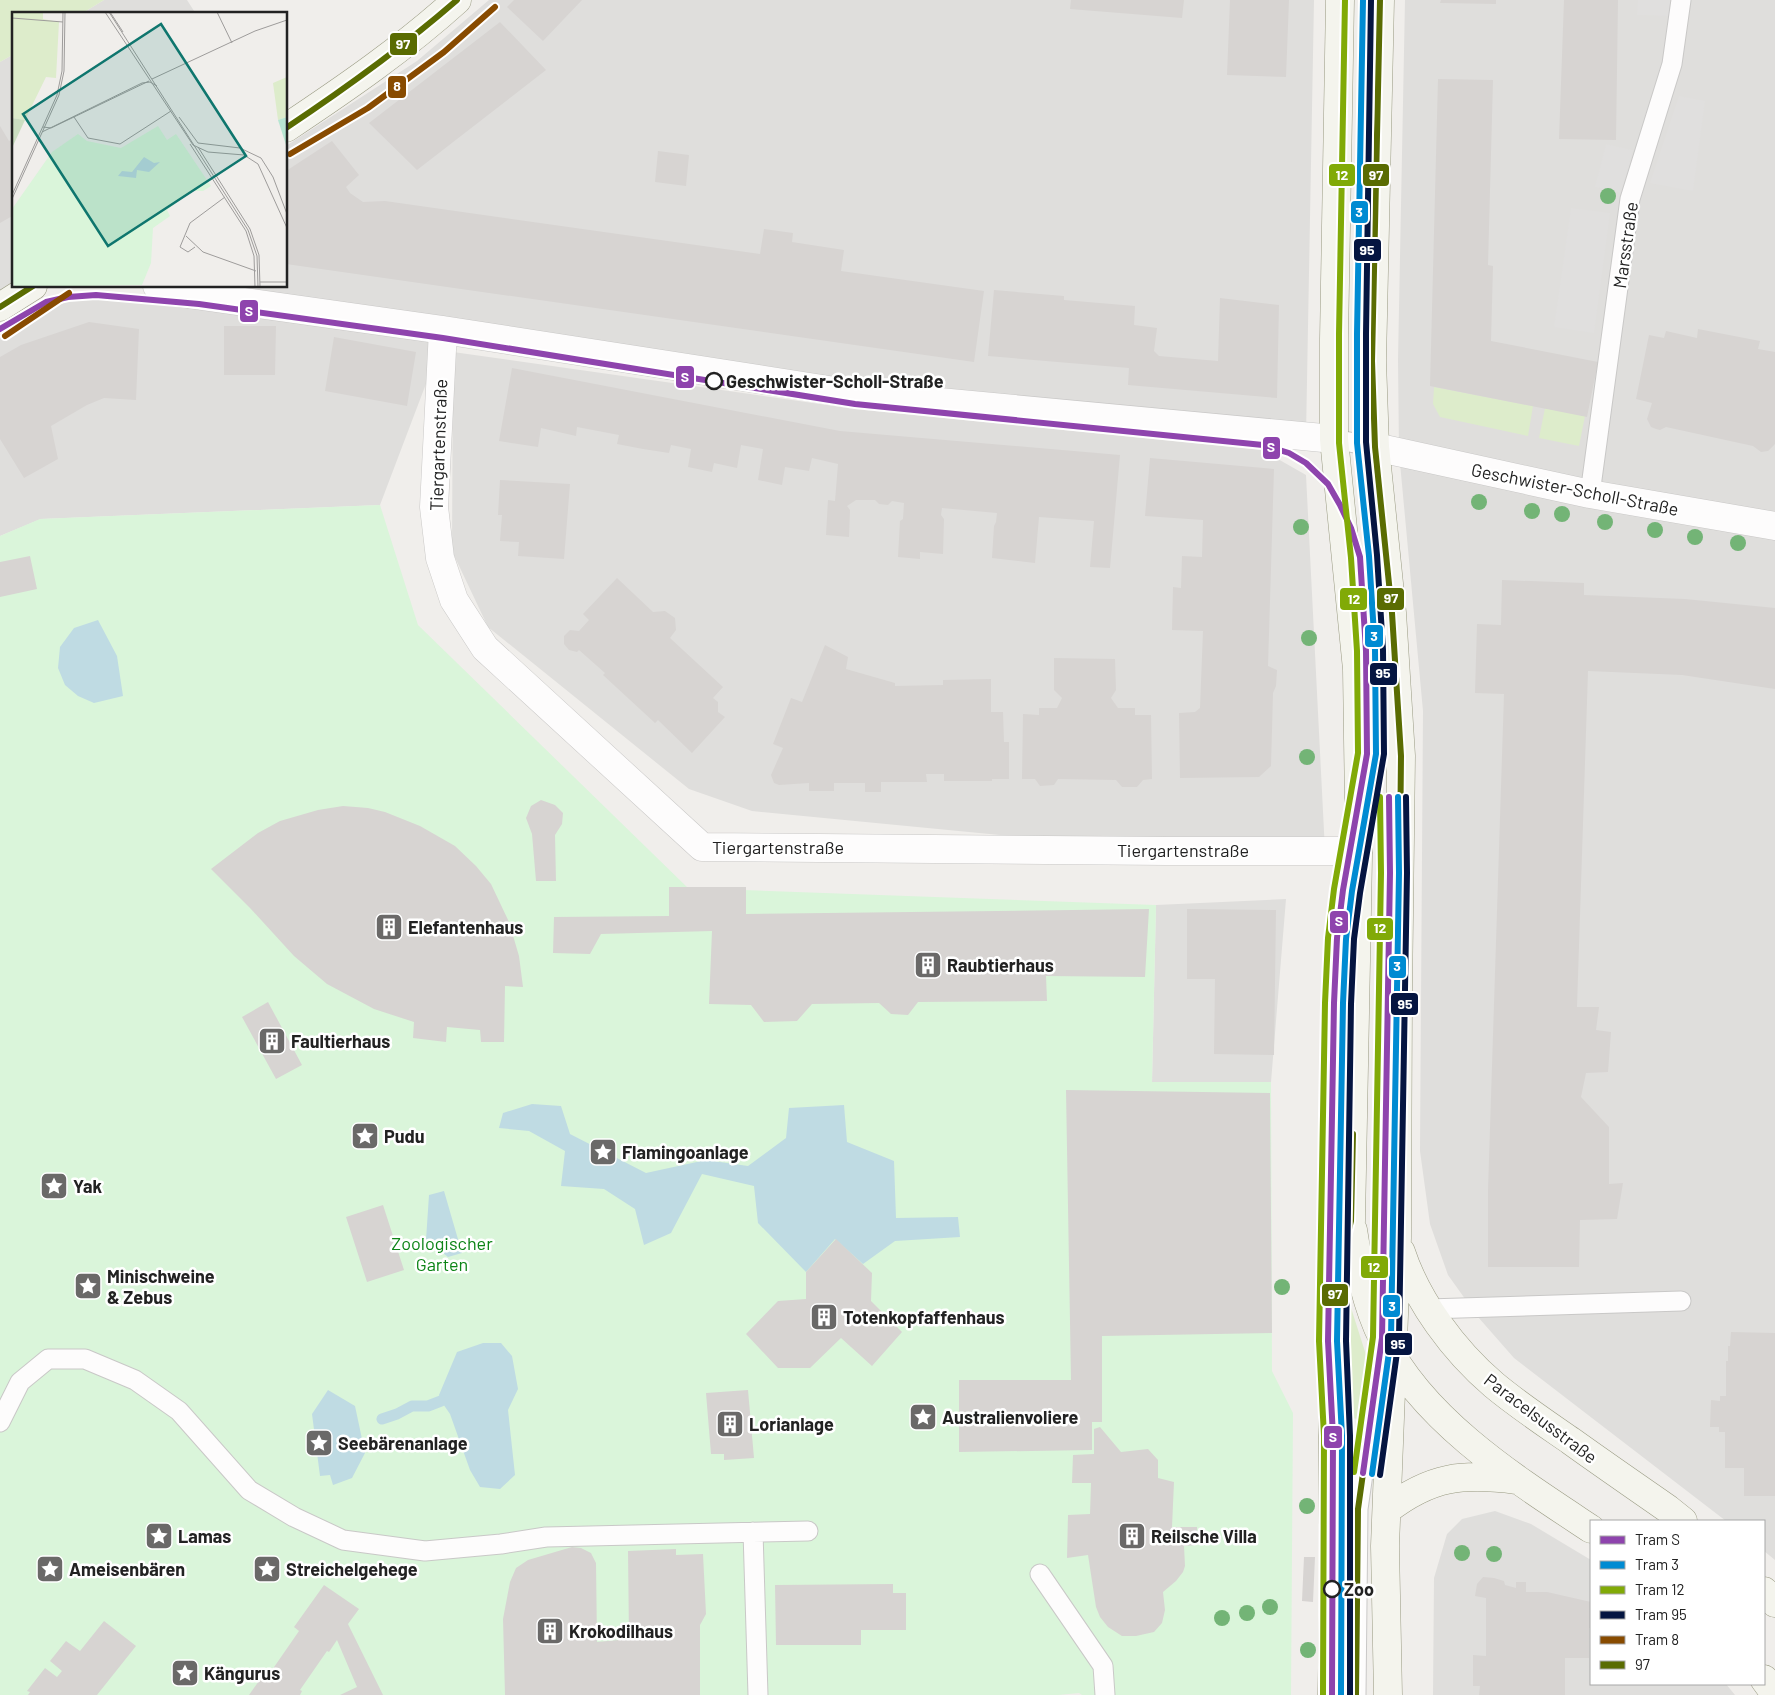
<svg xmlns="http://www.w3.org/2000/svg" width="1775" height="1695" font-family="Barlow,sans-serif">
<style>
.residential{fill:#dfdedc}
.grass{fill:#ddeccb}
.park{fill:#daf5da}
.parking{fill:#e0dfde}
.water{fill:#bfdbe3}
.lines{fill:none;stroke-linecap:round;stroke-linejoin:round}
.stream{stroke:#bfdbe3;stroke-width:11}
.building{fill:#d7d4d2}
.lane-casing{stroke:#c9c8c7;stroke-width:21}
.street-casing{stroke:#c9c8c7;stroke-width:29}
.secondary-casing{stroke:#999a82;stroke-width:29}
.lane{stroke:#fdfcfc;stroke-width:19}
.street{stroke:#fdfcfc;stroke-width:28}
.secondary{stroke:#f4f4ed;stroke-width:28}
.bus-1-casing{stroke:#fff;stroke-width:10}
.bus-1{stroke:#5a6c02;stroke-width:6}
.tram-1-casing{stroke:#fff;stroke-width:10}
.tram-2-casing{stroke:#fff;stroke-width:10}
.tram-3-casing{stroke:#fff;stroke-width:10}
.tram-4-casing{stroke:#fff;stroke-width:10}
.tram-5-casing{stroke:#fff;stroke-width:10}
.tram-1{stroke:#8e44ad;stroke-width:6}
.tram-2{stroke:#008bd2;stroke-width:6}
.tram-3{stroke:#81aa07;stroke-width:6}
.tram-4{stroke:#051541;stroke-width:6}
.tram-5{stroke:#884b00;stroke-width:6}
.tree{fill:#73b476}
.stop-dot{fill:#fff;stroke:#222;stroke-width:2.5}
.labels{text-anchor:middle;dominant-baseline:central;stroke-width:5;stroke-linejoin:round;paint-order:stroke}
.street-label{font-size:18px;fill:#222;stroke:#fff}
.stop-label{font-size:18px;font-weight:bold;fill:#222;stroke:#fff;text-anchor:start}
.poi-label{font-size:18px;font-weight:bold;fill:#222;stroke:#fff;text-anchor:start}
.park-label{font-size:18px;fill:#0c8416;stroke:#fff}
.inset-road{fill:none;stroke:#9e9c9b;stroke-width:1}
.view{fill:#0f766e;fill-opacity:0.15;stroke:#0f766e;stroke-width:2.5}
.inset-edge{fill:none;stroke:#222;stroke-width:2.5}
.line-badge{stroke:#fff;stroke-width:2}
.badge-label{font-size:14px;text-anchor:middle;font-weight:bold;fill:#fff}
</style>
<rect width="100%" height="100%" fill="#f0eeeb"/>
<path class="residential" d="M104 0H187L196 14H81Z
M489 0H1314L1306 436 844 381 190 286H286V146L417 61Z
M1405 0H1775V1560L1764 1551V1521H1726L1514 1358 1478 1317 1448 1275 1430 1224 1420 1151 1423 711 1399 452 1398 360Z
M14 54V284L0 292V62Z
M72 297 111 298 187 305 443 339 380 505 41 519 0 536V334L46 304Z
M453 352 855 409 1262 450 1306 475 1325 851H1166L752 811 689 789 488 627 452 551Z
M1286 899 1271 1082 1152 1083 1156 905Z
M1495 1511 1531 1524 1591 1560V1684H1726L1735 1695H1433L1434 1578 1447 1534 1462 1519Z"/>
<path class="grass" d="M0 0H104L81 14H14V54L0 62Z
M1434 387 1533 406 1528 436 1440 417 1433 404Z
M1545 408 1585 416 1579 446 1539 438Z
M1346 1292 1367 1358 1358 1419 1345 1417Z"/>
<path class="park" d="M380 505 418 625 688 888 1156 905 1152 1082H1271L1272 1371 1293 1413 1291 1695H1082L1079 1693 1058 1695H0V536L40 519Z"/>
<path class="parking" d="M1638 0H1672V16L1637 15Z
M1679 96 1705 101 1693 191 1650 183Z
M1606 144 1633 150 1622 193 1595 187Z
M1571 208 1610 213 1594 333 1554 327Z"/>
<path class="water" d="M98 620 117 656 123 696 94 703 78 696 65 685 58 668 60 647 74 628Z
M532 1104 561 1106 570 1134 646 1173 706 1160 748 1166 786 1138 789 1108 844 1105 847 1142 894 1161 896 1218 958 1217 960 1237 895 1241 863 1264 835 1239 806 1272 758 1223 754 1186 702 1174 671 1233 644 1245 635 1209 604 1189 561 1186 565 1151 529 1131 499 1128 503 1113Z
M444 1191 462 1253 448 1257 426 1240 429 1195Z
M483 1343H501L512 1356 518 1389 508 1410 515 1475 500 1489 480 1487 470 1470 450 1414 441 1401 439 1395 457 1352Z
M328 1390 355 1406 365 1453 352 1478 333 1485 330 1475 320 1476 312 1414Z"/>
<g class="lines">
<path class="stream" d="M382 1419 397 1414 412 1406H428L441 1401"/>
</g>
<path class="building" d="M514 0H582L543 41 507 7Z
M1071 0H1184L1182 18 1070 9Z
M1230 0H1289L1286 77 1227 75Z
M1441 0H1496V4L1442 3H1440Z
M1564 0H1618L1616 140 1559 139Z
M500 22 546 70 417 170 369 123Z
M1438 79 1493 80 1488 265 1493 266 1491 341 1598 362 1587 417 1430 386Z
M0 126 9 141 14 138V215L0 223Z
M332 141 359 175 346 187 350 193 363 202 385 201 760 254 764 229 793 233 792 242 844 250 841 271 984 291 974 362 286 264V171Z
M658 151 689 155 686 186 655 182Z
M994 290 1064 296V300L1135 306 1134 325 1157 328 1154 351 1159 356 1218 361 1220 298 1279 305 1277 398 1128 385 1129 368 988 356Z
M89 322 139 329 136 400 104 398 87 405 51 426 58 459 24 478 0 439V357L21 345Z
M224 326H276L275 375H224Z
M1698 329 1760 341 1758 349 1775 352V444L1768 451 1761 452 1753 446 1666 427 1660 430 1656 429 1651 427 1647 419 1652 403 1636 399 1649 335 1664 338 1666 331 1697 338Z
M334 337 416 352 407 406 325 391Z
M512 368 840 431 1120 455 1110 568 1090 567 1094 521 1039 517 1035 563 992 558 994 526 996 522 997 513 942 508 941 515 944 519 943 554 920 552V559L898 557 900 521 903 519 904 503 892 501 888 505 879 504 875 500H856L847 506 850 510 849 537 826 535 828 500 835 501 838 464 812 458 809 471 785 467 782 485 758 480 763 449 741 445 737 468 714 463 712 472 688 467 691 449 671 445 669 453 643 449 617 444 619 435 577 427 576 436 541 428 538 447 499 441Z
M1150 458 1274 469 1268 666 1277 670 1276 686 1273 693 1271 766 1259 777 1180 778 1179 713 1195 712 1200 708 1203 631 1172 630 1173 587 1181 588 1182 556 1202 557 1203 520 1145 516Z
M500 480 570 484 564 559 518 556 519 542 500 541 502 515H498Z
M30 556 37 589 0 597V562Z
M617 578 653 612 665 611 675 618 676 630 670 638 723 687 713 698 718 702V712L725 717 692 753 658 720 655 723 603 675 605 673 579 650 577 652 569 650 564 644V636L570 630 579 631 589 620 583 614Z
M1502 580 1584 583V595L1685 599 1775 608V689L1682 675 1588 671 1577 1007H1599L1596 1030 1611 1032 1608 1072 1586 1073 1581 1097 1609 1127V1184L1623 1183 1617 1219 1580 1220 1579 1267H1488V1190L1504 694 1475 693 1477 624 1501 625Z
M825 645 848 657 846 669 895 683V686L943 685V680L991 679V712H1003L1004 742H1009V779H992V781H944V774H926L927 782H881V792H865V783H834V791H809V783L779 785 774 783 771 775 783 748 773 744 791 698 802 702Z
M1054 658 1115 659 1116 690 1111 698 1118 708H1135V715H1151L1152 779 1143 780 1137 787H1122L1116 780 1058 779 1054 785 1040 786 1035 779H1022L1023 714 1039 715V708H1057L1062 698 1054 690Z
M541 800 555 805 563 813 562 824 555 835 556 881H536L532 834 526 818 531 806Z
M343 806 368 808 385 812 420 826 455 846 476 866 491 884 509 922 519 956 523 987 505 986 504 1042H481L480 1030 447 1027 446 1042 413 1038 414 1022 374 1009 327 984 294 956 250 908 211 869 258 833 280 821 318 810Z
M669 887H746V914L1149 909 1145 977 1046 976 1047 1001 918 1002 908 1015 891 1014 879 1003 812 1004 797 1021 764 1022 751 1005 709 1004 712 931 601 934 590 954 553 953 554 917 669 916Z
M1187 909 1276 910 1274 1055 1214 1054 1215 979H1187Z
M268 1002 302 1065 276 1079 242 1017Z
M1066 1090 1270 1093 1272 1333 1102 1336V1422H1092V1450L959 1452V1380H1071Z
M383 1205 404 1270 367 1282 346 1217Z
M836 1239 872 1273 871 1301 902 1332 872 1366 841 1338 810 1368H778L746 1334 778 1301 806 1299V1272Z
M1731 1332 1775 1333V1496H1744V1468H1725V1432H1719V1427H1710L1711 1400 1720 1401V1396H1726V1361H1728V1346H1730Z
M748 1390 754 1458 724 1460V1454H711L706 1393Z
M1100 1427 1121 1452 1148 1449 1158 1460V1478L1174 1482 1172 1527H1197V1545L1184 1546 1185 1566 1183 1572 1176 1581 1163 1592 1165 1610 1162 1623 1154 1632 1136 1636H1122L1108 1627 1100 1617 1096 1607 1088 1555 1067 1558 1068 1515 1090 1514 1091 1483H1072L1073 1455 1094 1454V1429Z
M572 1547 581 1548 591 1553 596 1563 597 1642 629 1639 628 1551 676 1549V1555L703 1554 706 1614 700 1625V1695H505L503 1619 510 1582 516 1568 528 1560Z
M1304 1557H1315L1313 1602 1302 1601Z
M1483 1577 1494 1578 1504 1581 1505 1585 1516 1588V1582H1526V1592H1547L1591 1602V1628H1589V1658H1565V1695H1479L1480 1686H1473V1655L1486 1656V1598L1475 1596 1477 1584Z
M893 1584V1593H906V1630H861V1645H776L775 1585Z
M324 1585 359 1609 348 1624 383 1695H340L357 1687 337 1640 329 1652 327 1651 300 1690 302 1691 300 1695H249L268 1668 272 1670 299 1631 294 1627Z
M104 1621 136 1646 97 1695H28L30 1692 27 1691 45 1668 57 1677 62 1671 50 1661 66 1641 80 1651Z"/>
<g class="lines">
<g class="lane-casing">
<path id="lane" d="M1334 439 1375 447
M1590 494 1630 199 1672 64 1681 0
M1428 1309 1681 1301
M0 1422 20 1382 48 1359H85L135 1380 179 1411 249 1490 294 1517 343 1540 425 1551 501 1544 546 1537 808 1531
M753 1532 758 1695
M1040 1574 1103 1666 1105 1695
M1356 1695 1358 1509 1382 1341"/>
</g>
<g class="street-casing">
<path id="street" d="M157 286 174 292 443 330 854 394 1334 439
M443 330 434 507 440 558 454 600 485 648 702 847 1166 851H1358
M1375 447 1590 494 1775 526"/>
</g>
<g class="secondary-casing">
<path id="secondary" d="M1380 0 1372 361 1375 447 1392 613 1401 756 1398 995 1397 1238 1385 1546 1388 1695
M286 128C346 88 404 48 457 0
M0 307 33 286
M1353 1230C1359 1268 1366 1305 1383 1339 1423 1421 1517 1480 1591 1529
M1401 1252C1417 1301 1454 1351 1494 1385 1518 1405 1545 1423 1571 1441 1603 1464 1635 1486 1668 1509L1683 1521
M1387 1510C1431 1476 1463 1473 1517 1480
M1764 1591 1775 1603
M1764 1679 1775 1694
M1332 1695 1334 1589 1332 1337 1336 1282 1351 1221 1359 806 1357 669 1334 439V339L1340 0"/>
</g>
<use href="#lane" class="lane"/>
<use href="#street" class="street"/>
<use href="#secondary" class="secondary"/>
<g class="bus-1-casing">
<path id="bus-1" d="M286 128C346 88 403 47 457 0
M0 307 33 286
M1333 1457 1332 1337 1336 1282 1351 1221 1353 1134
M1356 1695 1358 1509 1382 1338 1396 1223 1401 756 1392 613 1375 447 1372 361 1380 0"/>
</g>
<use href="#bus-1" class="bus-1"/>
<g class="tram-1-casing">
<path id="tram-1" d="M0 329 46 302 68 297 96 295 199 304 443 338 855 404 1263 445 1289 453 1306 463 1328 484 1340 505 1351 528 1360 557 1366 651 1367 754 1343 890 1337 938 1334 1003 1328 1341 1333 1436 1332 1695
M1363 1473 1382 1338 1390 873 1389 797"/>
</g>
<g class="tram-2-casing">
<path id="tram-2" d="M1372 1474 1391 1338 1399 873 1398 797
M1341 1695 1342 1436 1337 1341 1343 1003 1346 939 1352 891 1376 754 1375 650 1369 556 1357 443V334L1363 0"/>
</g>
<g class="tram-3-casing">
<path id="tram-3" d="M1354 1472 1373 1337 1381 873 1380 797
M1323 1695 1324 1436 1319 1341 1325 1003 1328 938 1334 889 1358 753 1357 651 1351 558 1339 443V334L1345 0"/>
</g>
<g class="tram-4-casing">
<path id="tram-4" d="M1380 1475 1399 1338 1407 873 1406 797
M1350 1695V1436L1346 1341 1351 1004 1354 939 1360 893 1384 754 1383 650 1377 555 1366 442V334L1371 0"/>
</g>
<g class="tram-5-casing">
<path id="tram-5" d="M290 154 368 108 444 52 495 7
M5 336 69 293"/>
</g>
<use href="#tram-1" class="tram-1"/>
<use href="#tram-2" class="tram-2"/>
<use href="#tram-3" class="tram-3"/>
<use href="#tram-4" class="tram-4"/>
<use href="#tram-5" class="tram-5"/>
</g>
<g class="tree">
<circle cx="1608" cy="196" r="8"/>
<circle cx="1479" cy="502" r="8"/>
<circle cx="1532" cy="511" r="8"/>
<circle cx="1562" cy="514" r="8"/>
<circle cx="1605" cy="522" r="8"/>
<circle cx="1301" cy="527" r="8"/>
<circle cx="1655" cy="530" r="8"/>
<circle cx="1695" cy="537" r="8"/>
<circle cx="1738" cy="543" r="8"/>
<circle cx="1309" cy="638" r="8"/>
<circle cx="1307" cy="757" r="8"/>
<circle cx="1282" cy="1287" r="8"/>
<circle cx="1307" cy="1506" r="8"/>
<circle cx="1462" cy="1553" r="8"/>
<circle cx="1494" cy="1554" r="8"/>
<circle cx="1270" cy="1607" r="8"/>
<circle cx="1247" cy="1613" r="8"/>
<circle cx="1222" cy="1618" r="8"/>
<circle cx="1308" cy="1650" r="8"/>
</g>
<defs>
<g id="building-square" transform="scale(1.4375)"><rect x="-9" y="-9" width="18" height="18" rx="4" fill="#6a6968" stroke="#fff"/><path d="M-4-6H4V6H1V3H-1V6H-4ZM-2.5-4.3h1.7v1.8h-1.7ZM.8-4.3h1.7v1.8H.8ZM-2.5-1h1.7V.8h-1.7ZM.8-1h1.7V.8H.8Z" fill="#fff"/></g>
<g id="sight-square" transform="scale(1.4375)"><rect x="-9" y="-9" width="18" height="18" rx="4" fill="#6a6968" stroke="#fff"/><path d="M0-6L1.8-2.2L6-1.7L2.9 1.2L3.7 5.4L0 3.3L-3.7 5.4L-2.9 1.2L-6-1.7L-1.8-2.2Z" fill="#fff"/></g>
</defs>
<g fill-rule="evenodd">
<use href="#building-square" x="389" y="927"/>
<use href="#building-square" x="928" y="965"/>
<use href="#building-square" x="272" y="1041"/>
<use href="#sight-square" x="365" y="1136"/>
<use href="#sight-square" x="603" y="1152"/>
<use href="#sight-square" x="54" y="1186"/>
<use href="#sight-square" x="88" y="1286"/>
<use href="#building-square" x="824" y="1317"/>
<use href="#sight-square" x="923" y="1417"/>
<use href="#building-square" x="730" y="1424"/>
<use href="#sight-square" x="319" y="1443"/>
<use href="#sight-square" x="159" y="1536"/>
<use href="#building-square" x="1132" y="1536"/>
<use href="#sight-square" x="50" y="1569"/>
<use href="#sight-square" x="267" y="1569"/>
<use href="#building-square" x="550" y="1631"/>
<use href="#sight-square" x="185" y="1673"/>
</g>
<g class="stop-dot">
<circle cx="714" cy="381" r="8"/>
<circle cx="1332" cy="1589" r="8"/>
</g>
<g class="labels">
<g class="street-label">
<text transform="translate(1625 245) rotate(-82)">Marsstraße</text>
<text transform="translate(438 445) rotate(-88)">Tiergartenstraße</text>
<text transform="translate(1575 489) rotate(11)">Geschwister-Scholl-Straße</text>
<text x="778" y="847">Tiergartenstraße</text>
<text x="1183" y="850">Tiergartenstraße</text>
<text transform="translate(1541 1418) rotate(37)">Paracelsusstraße</text>
</g>
<g class="stop-label">
<text x="726" y="381">Geschwister-Scholl-Straße</text>
<text x="1344" y="1589">Zoo</text>
</g>
<g class="poi-label">
<text x="408" y="927">Elefantenhaus</text>
<text x="947" y="965">Raubtierhaus</text>
<text x="291" y="1041">Faultierhaus</text>
<text x="384" y="1136">Pudu</text>
<text x="622" y="1152">Flamingoanlage</text>
<text x="73" y="1186">Yak</text>
<text x="107" y="1276">Minischweine<tspan x="107" dy="21">&amp; Zebus</tspan></text>
<text x="843" y="1317">Totenkopfaffenhaus</text>
<text x="942" y="1417">Australienvoliere</text>
<text x="749" y="1424">Lorianlage</text>
<text x="338" y="1443">Seebärenanlage</text>
<text x="178" y="1536">Lamas</text>
<text x="1151" y="1536">Reilsche Villa</text>
<text x="69" y="1569">Ameisenbären</text>
<text x="286" y="1569">Streichelgehege</text>
<text x="569" y="1631">Krokodilhaus</text>
<text x="204" y="1673">Kängurus</text>
</g>
<g class="park-label">
<text x="442" y="1243">Zoologischer<tspan x="442" dy="21">Garten</tspan></text>
</g>
</g>
<g transform="translate(12 12)">
<rect width="275" height="275" fill="#f0eeeb"/>
<path d="M0 0H31V7L47 10 44 66 34 65 13 108 0 106ZM275 65V105L266 108 261 71Z" fill="#ddeccb"/>
<path d="M0 106 13 108 0 136Z" fill="#cbdec1"/>
<path d="M146 114 155 128 164 122 199 174 191 179H180L155 198 158 204 141 216 139 251 130 273 3 275 0 270V197L40 140 66 122 75 129 109 136Z" fill="#daf5da"/>
<path d="M275 105V136L266 108Z" fill="#b7e6d2"/>
<path d="M132 145 142 151 148 150 137 160 125 158 124 166 106 164 110 159 120 160Z" fill="#bfdbe3"/>
<path class="inset-road" d="M93 0 181 133 196 140 232 143 246 152 275 216M97 0 236 218 245 244 246 275M98 0 111 20M205 0 220 31M0 6 51 10M140 67 243 19 275 8M62 105 76 126 108 132 159 99M167 105 186 131 228 136 249 146 261 165 275 202M31 115 39 116 137 69M30 120 130 71 138 70 145 74M178 132 234 219 242 244 243 275M186 135 238 217 247 243 248 275M0 183 45 83 50 59 51 0M0 187 47 83 52 59 53 0M174 224 191 240 244 259M183 235 176 240 168 235 178 211 213 185M248 270H275"/>
<path class="view" d="M149 12 234 144 96 234 11 102Z"/>
<rect width="275" height="275" class="inset-edge"/>
</g>
<g class="line-badge">
<rect x="389" y="32" width="29" height="24" rx="5" fill="#5a6c02"/>
<rect x="387" y="75" width="20" height="24" rx="5" fill="#884b00"/>
<rect x="1328" y="163" width="28" height="24" rx="5" fill="#81aa07"/>
<rect x="1362" y="163" width="28" height="24" rx="5" fill="#5a6c02"/>
<rect x="1350" y="200" width="19" height="24" rx="5" fill="#008bd2"/>
<rect x="1353" y="238" width="29" height="24" rx="5" fill="#051541"/>
<rect x="239" y="299" width="20" height="24" rx="5" fill="#8e44ad"/>
<rect x="675" y="365" width="20" height="24" rx="5" fill="#8e44ad"/>
<rect x="1262" y="436" width="19" height="24" rx="5" fill="#8e44ad"/>
<rect x="1376" y="587" width="29" height="24" rx="5" fill="#5a6c02"/>
<rect x="1339" y="587" width="29" height="24" rx="5" fill="#81aa07"/>
<rect x="1364" y="624" width="20" height="24" rx="5" fill="#008bd2"/>
<rect x="1369" y="662" width="29" height="24" rx="5" fill="#051541"/>
<rect x="1329" y="910" width="20" height="24" rx="5" fill="#8e44ad"/>
<rect x="1366" y="917" width="28" height="24" rx="5" fill="#81aa07"/>
<rect x="1388" y="955" width="19" height="24" rx="5" fill="#008bd2"/>
<rect x="1390" y="992" width="29" height="24" rx="5" fill="#051541"/>
<rect x="1360" y="1255" width="29" height="24" rx="5" fill="#81aa07"/>
<rect x="1321" y="1283" width="28" height="24" rx="5" fill="#5a6c02"/>
<rect x="1382" y="1294" width="19" height="24" rx="5" fill="#008bd2"/>
<rect x="1384" y="1332" width="29" height="24" rx="5" fill="#051541"/>
<rect x="1323" y="1425" width="20" height="24" rx="5" fill="#8e44ad"/>
</g>
<g class="badge-label">
<text x="403" y="49">97</text>
<text x="397" y="91">8</text>
<text x="1342" y="180">12</text>
<text x="1376" y="180">97</text>
<text x="1359" y="217">3</text>
<text x="1367" y="255">95</text>
<text x="249" y="316">S</text>
<text x="685" y="382">S</text>
<text x="1271" y="452">S</text>
<text x="1391" y="603">97</text>
<text x="1354" y="604">12</text>
<text x="1374" y="641">3</text>
<text x="1383" y="678">95</text>
<text x="1339" y="926">S</text>
<text x="1380" y="933">12</text>
<text x="1397" y="971">3</text>
<text x="1405" y="1009">95</text>
<text x="1374" y="1272">12</text>
<text x="1335" y="1299">97</text>
<text x="1392" y="1311">3</text>
<text x="1398" y="1349">95</text>
<text x="1333" y="1442">S</text>
</g>
<rect x="1590" y="1520" width="175" height="165" fill="#ffffff" stroke="#a7a7a7"/>
<rect x="1600" y="1536" width="25" height="8" fill="#8e44ad" stroke="#a7a7a7"/>
<text x="1635" y="1545" font-size="15" fill="#222222">Tram S</text>
<rect x="1600" y="1561" width="25" height="8" fill="#008bd2" stroke="#a7a7a7"/>
<text x="1635" y="1570" font-size="15" fill="#222222">Tram 3</text>
<rect x="1600" y="1586" width="25" height="8" fill="#81aa07" stroke="#a7a7a7"/>
<text x="1635" y="1595" font-size="15" fill="#222222">Tram 12</text>
<rect x="1600" y="1611" width="25" height="8" fill="#051541" stroke="#a7a7a7"/>
<text x="1635" y="1620" font-size="15" fill="#222222">Tram 95</text>
<rect x="1600" y="1636" width="25" height="8" fill="#884b00" stroke="#a7a7a7"/>
<text x="1635" y="1645" font-size="15" fill="#222222">Tram 8</text>
<rect x="1600" y="1661" width="25" height="8" fill="#5a6c02" stroke="#a7a7a7"/>
<text x="1635" y="1670" font-size="15" fill="#222222">97</text>
</svg>
